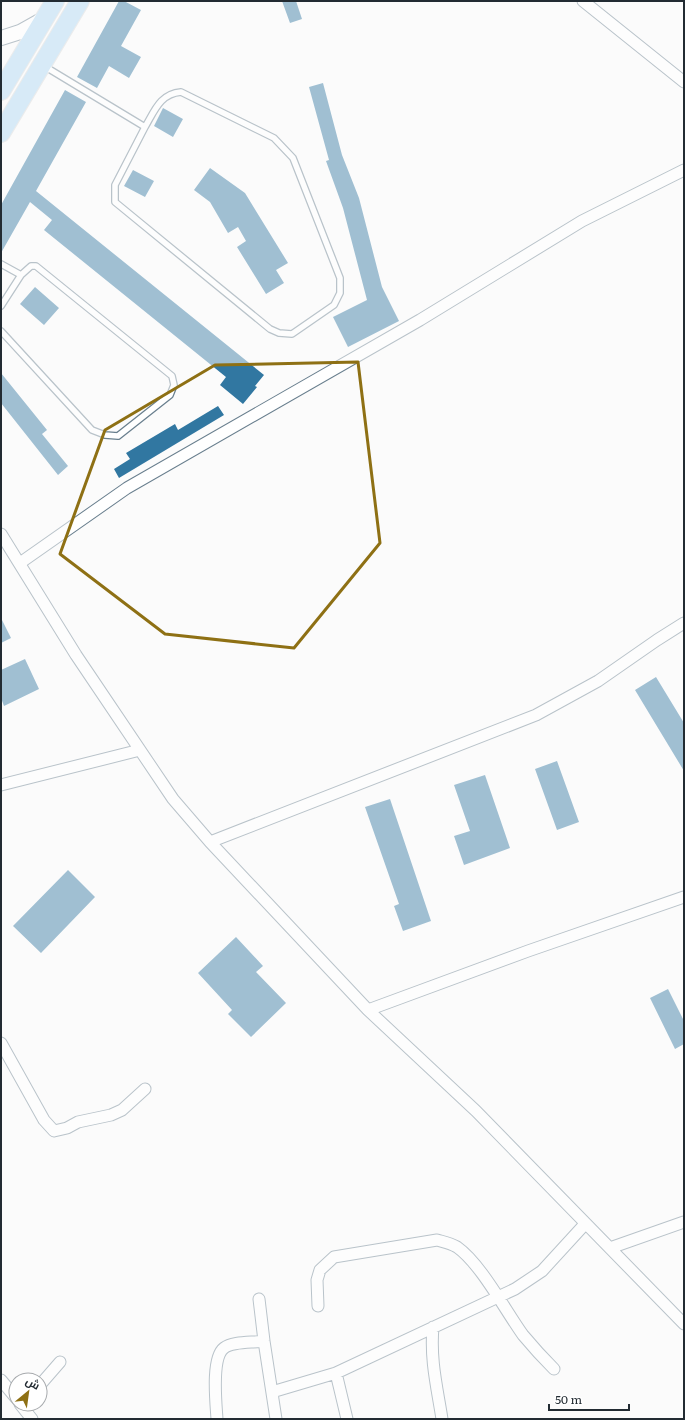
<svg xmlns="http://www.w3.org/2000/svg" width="685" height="1420" font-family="Literata,Cairo,serif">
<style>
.building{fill:#3177a1}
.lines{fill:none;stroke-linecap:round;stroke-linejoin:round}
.service-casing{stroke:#697f8e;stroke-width:8}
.minor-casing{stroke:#697f8e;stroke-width:13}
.tertiary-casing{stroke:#697f8e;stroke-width:16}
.primary-casing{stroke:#d7d9da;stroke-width:20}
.service{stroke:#fff;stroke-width:5.5}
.minor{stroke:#fff;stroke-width:11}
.tertiary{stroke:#fff;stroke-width:14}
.primary{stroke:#aad5f1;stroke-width:18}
.marked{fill:none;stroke:#8e7014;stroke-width:3;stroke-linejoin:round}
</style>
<rect width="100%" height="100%" fill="#fbfbfb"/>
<path class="building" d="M119 1H124L141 10 121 46 141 57 129 78 109 66 97 88 77 77Z
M282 1H296L302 19 290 23Z
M323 83 342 155 359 198 382 287 399 321 348 347 333 317 367 300 343 208 326 161 329 160 309 87Z
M65 90 86 102 36 191 264 375 255 386 257 387 243 404 220 385 226 377 44 230 52 220 30 202 1 253V205Z
M163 108 183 119 173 137 154 126Z
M210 168 245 193 288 263 276 270 284 283 266 294 237 247 246 241 238 227 228 233 210 202 194 190Z
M133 170 154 181 145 197 124 186Z
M35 287 59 308 44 325 20 304Z
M1 373 47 430 42 434 68 466 58 475 1 403Z
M218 406 224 415 119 478 114 469 130 459 126 453 175 424 178 430Z
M1 618 11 638 1 643Z
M25 659 39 689 4 706 1 698V670Z
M656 677 684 723V771L635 690Z
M557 761 579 822 557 830 535 769Z
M485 775 510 848 464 865 454 836 470 831 454 785Z
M390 799 431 921 403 931 394 906 399 904 365 807Z
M68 870 95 897 41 953 13 926Z
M236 937 263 966 256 972 286 1003 251 1037 228 1014 232 1010 198 973Z
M668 989 684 1021V1044L675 1049 650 998Z"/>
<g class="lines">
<g class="service-casing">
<path id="service" d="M44 66 145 127C155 110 160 94 181 92L274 138 293 158 340 278V293L334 305 292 334 279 333 270 329 115 202V185L145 127
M1 264 21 275
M1 306 21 275 31 266H36L172 376 174 385 170 395 118 436 105 435 92 430 1 331"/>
</g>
<g class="minor-casing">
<path id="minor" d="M583 1 684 82
M1 534 76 655 173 799 210 842 368 1010 476 1111 684 1324
M20 563 127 488 420 320 582 221 684 170
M1 785 140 750
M210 842 536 715 598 681 657 640 684 623
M368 1010 528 951 684 897
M1 1043 44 1120 54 1131 67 1128 78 1122 111 1115 122 1110 145 1089
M610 1248 684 1222
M259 1299 264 1341 276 1419
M318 1306 317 1280 320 1270 334 1257 437 1240C444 1242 450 1243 457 1247 481 1264 505 1310 523 1335 533 1347 543 1358 554 1369
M433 1327C430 1360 437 1387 442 1419
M336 1373 347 1419
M1 1380 16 1398
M40 1385 60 1362
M272 1392 336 1373 515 1289 542 1271 585 1224
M20 1404 32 1419
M217 1419C216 1403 211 1358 224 1348 233 1341 253 1343 264 1341"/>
</g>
<g class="tertiary-casing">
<path id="tertiary" d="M1 38 20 32 45 18"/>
</g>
<g class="primary-casing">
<path id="primary" d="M1 91 55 1
M1 133 80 1"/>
</g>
<use href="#service" class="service"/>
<use href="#minor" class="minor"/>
<use href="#tertiary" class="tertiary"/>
<use href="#primary" class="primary"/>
</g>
<path d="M0 0H685V1420H0ZM358 362 380 543 294 648 165 634 60 554 105 430 215 365Z" fill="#fbfbfb" fill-opacity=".55" fill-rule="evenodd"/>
<path class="marked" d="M358 362 380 543 294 648 165 634 60 554 105 430 215 365Z"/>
<rect width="685" height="1420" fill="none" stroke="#222b32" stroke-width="4"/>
<g transform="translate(28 1392) rotate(29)"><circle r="19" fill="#ffffff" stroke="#a7aaad"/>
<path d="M0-3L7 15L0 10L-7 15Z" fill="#8e7014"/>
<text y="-6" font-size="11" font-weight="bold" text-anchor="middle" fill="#222b32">ش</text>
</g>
<path d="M549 1404v6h80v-6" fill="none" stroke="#222b32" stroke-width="2"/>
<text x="555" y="1404" font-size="12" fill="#222b32" stroke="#ffffff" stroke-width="3" paint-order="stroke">50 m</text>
</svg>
